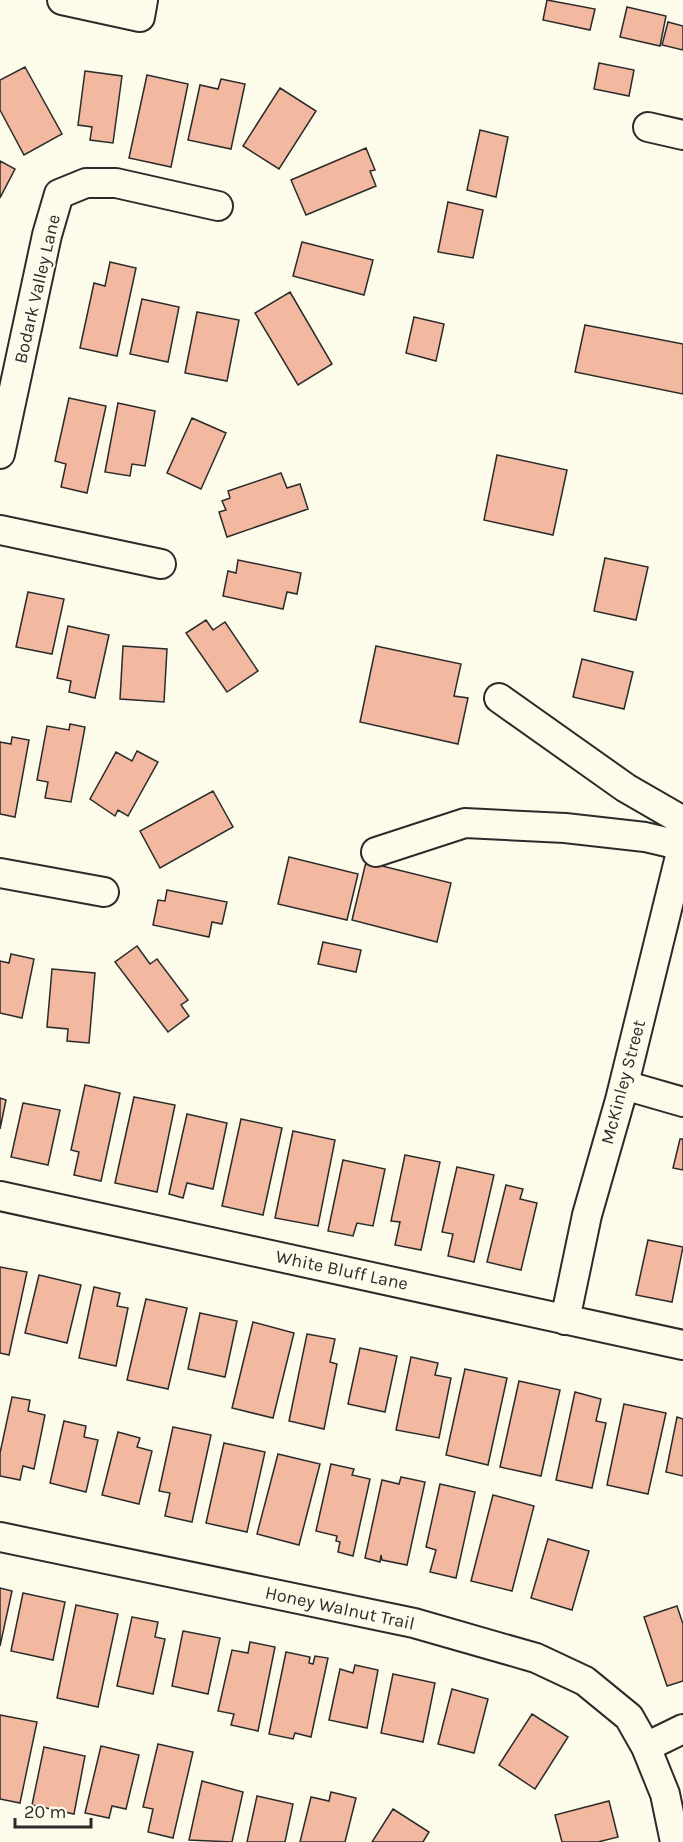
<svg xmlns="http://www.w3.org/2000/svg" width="683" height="1842" font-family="Karla,sans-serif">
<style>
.building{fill:#f2b8a0;stroke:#2b2b2b;stroke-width:1.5}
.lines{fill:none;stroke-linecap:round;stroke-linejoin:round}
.minor-casing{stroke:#2b2b2b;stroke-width:32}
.minor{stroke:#fdfbea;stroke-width:28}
.labels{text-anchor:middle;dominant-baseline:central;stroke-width:4.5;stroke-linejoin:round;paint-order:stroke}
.street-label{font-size:18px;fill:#2b2b2b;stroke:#fdfbea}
</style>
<rect width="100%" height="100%" fill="#fdfbea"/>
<path class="building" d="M547 0 595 9 590 30 543 20Z
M627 7 666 16 660 46 620 37Z
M668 22 683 26V50L662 45Z
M599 63 634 70 629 96 594 89Z
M25 67 62 134 24 155 0 110V80Z
M85 71 122 76 113 143 90 140 92 127 78 125Z
M147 75 188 84 171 167 129 158Z
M221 79 245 84 231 149 188 140 200 85 218 89Z
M280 88 316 111 279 169 243 146Z
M480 130 508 137 496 197 467 190Z
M366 148 375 170 370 171 376 186 306 215 291 180Z
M0 161 15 169 0 198Z
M448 202 483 210 473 258 438 252Z
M302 242 373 260 364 295 293 276Z
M110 262 136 268 117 356 80 348 94 283 105 286Z
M290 292 332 364 298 385 255 313Z
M142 299 179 307 168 362 130 354Z
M197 312 239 320 227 381 185 373Z
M414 317 444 324 436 361 406 353Z
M585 325 683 344V394L575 372Z
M69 398 106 406 87 493 61 487 66 464 55 461Z
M118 403 155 411 145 466 132 464 130 476 105 472Z
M192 418 226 433 201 489 167 473Z
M497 455 567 470 553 535 484 520Z
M281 473 287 488 300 484 308 509 227 537 219 512 226 510 222 501 230 498 228 491Z
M605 558 648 567 636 620 594 611Z
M238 560 301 573 297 594 287 592 283 609 223 596 228 571 236 573Z
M28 592 64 599 52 654 16 647Z
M206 620 213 630 225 622 258 671 227 692 186 633Z
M68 626 109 635 95 698 69 692 71 681 57 678Z
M123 646 167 649 164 702 120 699Z
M376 646 461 664 454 696 468 698 458 744 360 722Z
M582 659 633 672 624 709 573 697Z
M70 724 85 727 71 802 45 798 48 782 37 780 47 726 69 730Z
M12 737 29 740 15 817 0 814V742L11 744Z
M137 751 158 762 128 816 118 810 115 816 90 799 116 752 132 761Z
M213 791 233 827 160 868 140 831Z
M289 857 358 874 347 920 278 904Z
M366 862 451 883 437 942 352 920Z
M167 890 227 902 222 924 212 922 209 937 153 925 158 900 165 901Z
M323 942 361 950 356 972 318 964Z
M137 946 150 964 157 959 188 1000 181 1005 189 1016 168 1032 115 962Z
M11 954 34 959 22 1018 0 1013V961L9 963Z
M52 969 95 973 89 1043 67 1041 68 1029 47 1027Z
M85 1085 120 1093 101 1181 74 1175 79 1152 71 1150Z
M134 1097 175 1105 157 1192 115 1183Z
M0 1098 6 1100 0 1129Z
M23 1103 60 1110 48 1165 11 1157Z
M187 1114 227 1123 213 1189 187 1183 183 1198 169 1194Z
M241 1119 282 1128 263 1215 222 1206Z
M293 1131 335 1140 318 1226 275 1218Z
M680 1139H683V1170L673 1168Z
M405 1155 440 1162 421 1250 395 1245 400 1222 391 1221Z
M343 1160 385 1169 373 1226 357 1223 353 1236 328 1231Z
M457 1167 494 1175 474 1262 448 1256 453 1234 442 1232Z
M506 1185 523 1189 520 1199 537 1203 521 1270 487 1262Z
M648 1240 683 1247 672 1302 636 1295Z
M0 1267 27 1272 9 1355 0 1353Z
M39 1275 81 1285 67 1343 25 1333Z
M94 1287 120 1293 117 1306 128 1308 116 1366 79 1358Z
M146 1299 187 1308 168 1389 127 1380Z
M200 1313 237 1321 225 1377 188 1369Z
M253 1322 294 1333 273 1418 232 1408Z
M307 1334 335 1339 330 1362 337 1364 324 1429 289 1421Z
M360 1348 397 1356 385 1412 348 1404Z
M411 1357 438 1363 435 1375 451 1378 439 1438 396 1430Z
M465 1369 507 1378 488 1465 446 1455Z
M519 1381 560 1390 541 1476 500 1467Z
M575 1392 601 1399 596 1421 606 1423 592 1488 556 1480Z
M12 1397 30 1400 28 1411 45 1415 34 1469 23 1466 20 1480 0 1476V1453Z
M624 1404 666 1413 648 1494 607 1485Z
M677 1417 683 1419V1476L666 1472Z
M64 1421 86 1426 84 1437 98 1440 86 1492 50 1483Z
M173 1427 211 1435 192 1522 165 1516 170 1493 159 1491Z
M118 1432 140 1438 137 1447 152 1451 139 1504 102 1495Z
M224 1443 265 1452 247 1532 206 1523Z
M278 1454 320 1464 299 1545 257 1534Z
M331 1464 354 1469 352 1475 370 1479 353 1556 338 1552 340 1542 336 1541 337 1536 316 1531Z
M401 1477 425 1482 407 1565 382 1560 381 1555 380 1562 365 1558 382 1480 399 1484Z
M440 1484 475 1492 456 1578 430 1572 436 1550 426 1547Z
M493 1495 534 1506 512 1591 471 1581Z
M548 1539 589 1551 572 1610 531 1598Z
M0 1588 12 1591 0 1646Z
M23 1593 65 1602 53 1660 11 1651Z
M76 1605 118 1614 98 1707 57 1698Z
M677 1606 683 1624V1681L667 1686 644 1617Z
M132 1617 158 1622 155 1637 165 1639 153 1694 117 1686Z
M183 1631 220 1638 208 1694 172 1686Z
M250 1642 275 1647 258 1731 231 1725 234 1714 218 1711 232 1650 248 1653Z
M286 1652 310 1657 309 1663 313 1664 315 1656 328 1658 311 1737 295 1733 293 1739 269 1734Z
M355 1665 378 1670 367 1728 329 1720 340 1669 353 1673Z
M393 1674 435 1683 423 1742 381 1733Z
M452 1689 488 1699 474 1753 438 1744Z
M532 1714 568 1737 535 1789 499 1765Z
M0 1715 37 1722 20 1803 0 1799Z
M158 1744 193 1752 173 1838 148 1832 153 1809 143 1807Z
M101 1746 139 1755 126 1809 112 1806 109 1818 85 1813Z
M44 1747 85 1756 74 1814 32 1805Z
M202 1781 243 1792 232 1842 189 1840Z
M331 1792 356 1798 345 1842H300L311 1797 329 1801Z
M257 1796 293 1804 285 1842H247Z
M609 1801 618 1837 598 1842H562L555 1815Z
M393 1809 429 1832 423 1842H372Z"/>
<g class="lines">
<g class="minor-casing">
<path id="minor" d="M62 0 140 17 143 0
M648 127 683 135
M0 454 47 235 59 194 86 183H116L218 206
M0 530 161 564
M499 698 626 788 683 821
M376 852 465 823 565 828 645 837 683 846
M0 873 104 892
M624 1085 683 1102
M0 1196 683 1345
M565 1320 587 1215 620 1100 683 844
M0 1537 414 1623 536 1658 585 1681 629 1717 646 1747 665 1794 675 1842
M646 1747 683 1729"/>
</g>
<use href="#minor" class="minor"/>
</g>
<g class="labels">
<g class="street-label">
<text transform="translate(37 289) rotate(-77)">Bodark Valley Lane</text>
<text transform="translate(623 1082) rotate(-75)">McKinley Street</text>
<text transform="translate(342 1270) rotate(12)">White Bluff Lane</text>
<text transform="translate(340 1608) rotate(12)">Honey Walnut Trail</text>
</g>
</g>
<path d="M15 1818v9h76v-9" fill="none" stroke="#2b2b2b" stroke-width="3"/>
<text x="24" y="1818" font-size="18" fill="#2b2b2b" stroke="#fdfbea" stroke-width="4.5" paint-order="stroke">20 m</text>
</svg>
